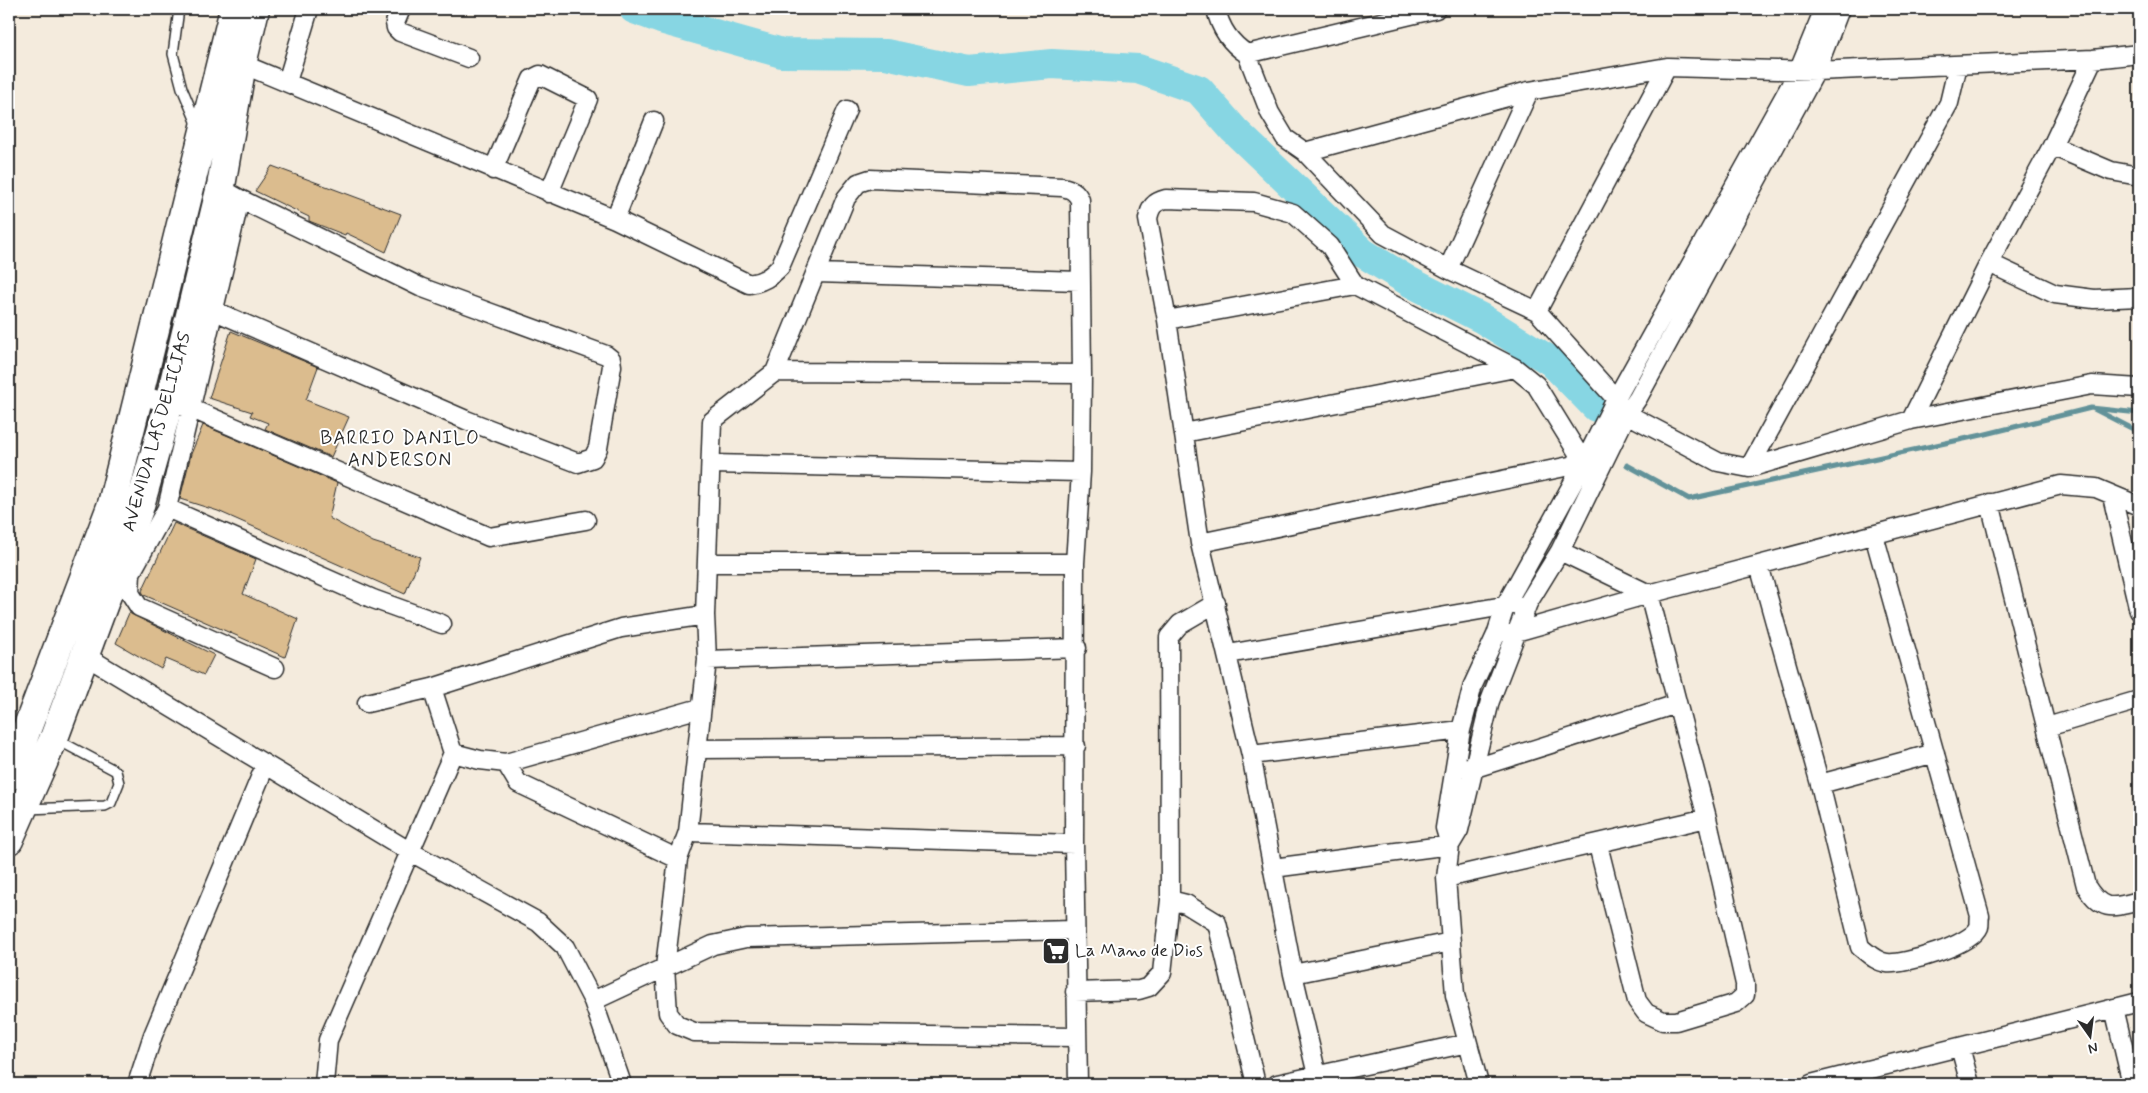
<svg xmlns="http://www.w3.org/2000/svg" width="2148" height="1093" font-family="Mynerve,sans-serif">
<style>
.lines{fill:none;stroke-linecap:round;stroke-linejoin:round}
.stream{stroke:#629299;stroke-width:5}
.river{stroke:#87d6e3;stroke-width:30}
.building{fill:#dbbc8e;stroke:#2b2b2b}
.service-casing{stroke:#2b2b2b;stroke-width:12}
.minor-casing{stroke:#2b2b2b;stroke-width:21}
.primary-casing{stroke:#2b2b2b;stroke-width:31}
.service{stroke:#fff;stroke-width:9}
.minor{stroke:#fff;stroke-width:18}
.primary{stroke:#fff;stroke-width:28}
.labels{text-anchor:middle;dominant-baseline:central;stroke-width:4;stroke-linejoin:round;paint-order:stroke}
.street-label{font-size:18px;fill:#2b2b2b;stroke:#fff}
.poi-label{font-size:18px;fill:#2b2b2b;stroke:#fff;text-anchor:start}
.neighbourhood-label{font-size:19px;letter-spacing:1px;fill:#2b2b2b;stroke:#fff}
</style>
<rect width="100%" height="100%" fill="#f4ebdd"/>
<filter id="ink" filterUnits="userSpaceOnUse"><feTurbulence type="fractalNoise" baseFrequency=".02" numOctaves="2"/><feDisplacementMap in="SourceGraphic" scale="10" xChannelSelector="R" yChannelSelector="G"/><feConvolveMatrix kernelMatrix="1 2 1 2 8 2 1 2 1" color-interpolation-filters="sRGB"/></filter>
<g filter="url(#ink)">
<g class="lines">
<path class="stream" d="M2094 409 2139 432
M1627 465 1689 499 1982 435 2091 408 2139 413"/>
<path class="river" d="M634 9 661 19 782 53 886 54 969 72 1052 64 1138 69 1199 90 1234 130 1363 253 1410 282 1481 318 1552 362 1596 407"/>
</g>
<path class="building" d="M272 166 401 214 386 252 346 233 345 235 309 221V217L255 191Z
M231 331 318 367 306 400 349 417 331 457 265 429 268 423 250 416 252 412 209 398Z
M203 425 337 483 329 518 373 542 420 557 405 594 218 511 180 499 191 454Z
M174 523 256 559 243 594 298 619 285 657 144 595 142 591Z
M129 613 214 655 204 675 166 659 161 669 116 643Z"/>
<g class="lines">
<g class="service-casing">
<path id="service" d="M179 9 173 54 182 88 198 126
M27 809 105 806 111 803 119 783 116 771 56 739"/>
</g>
<g class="minor-casing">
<path id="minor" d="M401 9 395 23 396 28 400 32 469 58
M1216 9C1220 28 1230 43 1247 54L1436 9
M1247 54 1270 113 1285 138 1305 152 1383 234 1448 269 1537 311 1616 399 1627 414 1718 462 1749 468 1911 420 2092 385 2139 388
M242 64 615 219 749 284C763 282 770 277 780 267L847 110
M287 82 309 9
M2052 146 2111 171 2139 176
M1305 152 1529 91 1667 67 1816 71 2093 59 2139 54
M493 170 532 79 540 75 588 99 549 193
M231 194 240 199 167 508 131 573 130 593 139 607 275 668
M615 219 654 121
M1989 263 2055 294 2094 299 2139 297
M1448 269 1529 91
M816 273 1080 281
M215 311 466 420 578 463 593 458 598 448 612 366 611 359 606 355 420 287 240 199
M1537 311 1667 67
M1167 320 1355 285
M775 372 1082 374
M139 395 192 409 489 537 586 520
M1911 420 1989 263 2052 146 2093 59
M1184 433 1515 368
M711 464 1081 472
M1749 468 1949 103 1958 65
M2112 496 2139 611
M1990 503 2086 886C2102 912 2112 908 2139 901
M167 508 373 599 442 624
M1200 543 1584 463
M1560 551 1649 594
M707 563H1075
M1759 565 1820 784 1860 947C1868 953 1876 962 1887 963 1904 965 1972 945 1979 927 1980 924 1979 919 1980 916L1874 535
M1509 634 1649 594 2061 485 2096 488 2139 506
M1228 654 1515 604
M84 655 409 851 538 922 565 947 593 1001 622 1084
M707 660 1077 648
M367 703 432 688 621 628 705 615
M2047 727 2139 700
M698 749 1076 746
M453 753 480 760 506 763 700 708
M1251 755 1461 730
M506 763 518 783 678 859
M1465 767 1472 769 1677 704
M1820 784 1935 753
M688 832 1074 844
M1598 845 1637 1001 1646 1013 1663 1021H1676L1736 1003 1745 995V984L1707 818 1649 594
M1273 868 1450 845 1459 830 1490 701 1516 634 1528 603 1560 551 1627 414 1638 398 1816 71 1840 9
M1446 878 1707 818
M1170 900 1186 904 1217 923 1256 1084
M1293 974 1451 942
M1075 992 1139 990 1149 987 1162 973 1170 900 1169 637 1180 624 1216 603
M593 1001 713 945 746 938 1074 930
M2114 1008 2132 1084
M1076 1037 694 1032 677 1025 668 1013 665 967 678 859 688 832 707 660 705 615 712 421 775 372 846 198 858 183 870 179 1062 187C1071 189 1076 191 1080 200L1082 374 1081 472 1075 563 1074 844 1078 1084
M1960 1047 1970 1084
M1317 1075 1293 974 1251 755 1200 543 1167 320 1148 219C1150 207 1154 202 1166 199L1254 202 1293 213 1330 246 1355 285 1515 368 1536 385 1584 463 1599 469
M137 1084 153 1035 265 766
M324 1084 328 1040 453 753 432 688
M1277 1084 1468 1043
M1479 1084 1455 995 1446 878 1450 845 1445 828 1461 730 1473 685 1496 635 1506 604 1584 463 1616 399 1799 70 1824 9
M1811 1084 2139 1002"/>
</g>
<g class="primary-casing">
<path id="primary" d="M9 776 112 504 234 9
M9 840 54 738 139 509 169 403 221 186 242 64 255 9"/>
</g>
<use href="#service" class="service"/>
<use href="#minor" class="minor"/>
<use href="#primary" class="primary"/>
</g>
</g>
<defs>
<g id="supermarket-square" transform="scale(1.4375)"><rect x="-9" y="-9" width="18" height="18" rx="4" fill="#2b2b2b" stroke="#fff"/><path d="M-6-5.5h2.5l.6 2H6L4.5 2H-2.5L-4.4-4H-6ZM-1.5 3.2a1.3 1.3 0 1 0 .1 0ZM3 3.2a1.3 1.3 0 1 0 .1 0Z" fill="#fff"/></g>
</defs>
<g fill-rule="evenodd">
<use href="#supermarket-square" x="1056" y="951"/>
</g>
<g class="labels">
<g class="street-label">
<text transform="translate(157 432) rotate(-74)">AVENIDA LAS DELICIAS</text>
</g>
<g class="poi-label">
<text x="1075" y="951">La Mano de Dios</text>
</g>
<g class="neighbourhood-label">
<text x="400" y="438">BARRIO DANILO<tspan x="400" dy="22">ANDERSON</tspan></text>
</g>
</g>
<rect width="2148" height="1093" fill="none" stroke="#fff" stroke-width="30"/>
<rect x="15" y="15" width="2118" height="1063" fill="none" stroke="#2b2b2b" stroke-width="2" filter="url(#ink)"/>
<g transform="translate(2090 1036) rotate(166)" stroke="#ffffff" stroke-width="4" paint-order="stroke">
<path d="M0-4L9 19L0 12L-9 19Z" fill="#2b2b2b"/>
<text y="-8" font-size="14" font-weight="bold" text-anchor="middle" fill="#2b2b2b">N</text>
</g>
</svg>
